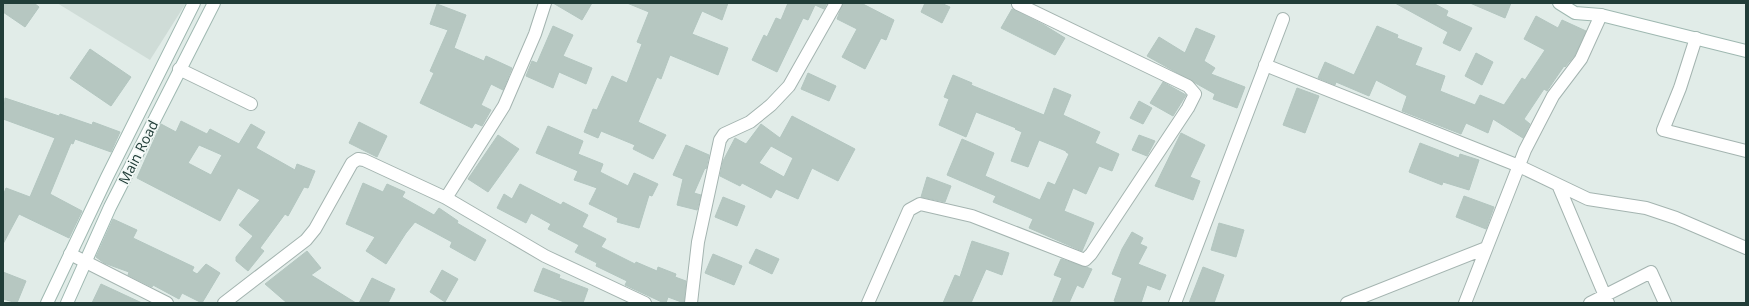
<svg xmlns="http://www.w3.org/2000/svg" width="1749" height="306" font-family="'Open Sans',sans-serif">
<style>
.built{fill:#cfdcd7}
.building{fill:#b6c7c1;stroke:#b3c6c0;fill-rule:evenodd}
.lines{fill:none;stroke-linecap:round;stroke-linejoin:round}
.street-casing{stroke:#a4b4b0;stroke-width:14}
.secondary-casing{stroke:#9fb8b1;stroke-width:14}
.street{stroke:#fff;stroke-width:12}
.secondary{stroke:#fff;stroke-width:12}
.labels{text-anchor:middle;dominant-baseline:central;stroke-width:3.5;stroke-linejoin:round;paint-order:stroke}
.street-label{font-size:14px;fill:#213d38;stroke:#f2f8f6}
</style>
<rect width="100%" height="100%" fill="#e1ece8"/>
<path class="built" d="M57 3H186L150 60Z"/>
<path class="building" d="M3 3H34L39 7 25 27 3 12Z
M553 3H592L582 20Z
M627 3H728L722 20 702 11 692 34 728 48 718 75 670 55 661 79 657 77 638 122 666 135 653 159 633 149 635 145 601 131 598 138 584 132 593 109 597 110 612 76 627 83 642 44 637 42 649 12Z
M788 3H827L824 9 815 5 808 20 803 18 777 72 752 60 764 35 767 37 776 18 781 20Z
M843 3H861L894 20 886 40 881 38 865 69 842 57 857 29 837 19Z
M925 3H941L950 7 942 23 921 12Z
M1395 3H1433L1448 11 1446 16 1472 28 1460 51 1443 43 1448 32Z
M1470 3H1511L1505 18Z
M437 4 466 15 454 48 484 61 486 56 512 68 503 90 491 84 481 105 491 110 482 126 475 123 472 128 420 103 434 73 430 71 448 30 430 24Z
M1012 9 1044 25 1065 38 1055 55 1001 28Z
M1536 16 1558 28 1562 20 1586 31 1575 55 1565 67 1564 66 1547 91 1544 89 1524 119 1530 124 1523 138 1493 119 1488 133 1466 123 1461 134 1402 111 1407 96 1376 80 1369 96 1336 82 1335 85 1318 78 1325 62 1354 75 1377 26 1398 35 1397 38 1422 48 1415 65 1445 76 1440 91 1475 105 1480 95 1504 105 1522 78 1525 80 1545 50 1524 39Z
M553 26 573 35 563 56 592 68 586 84 559 72 553 88 526 76 532 61 537 63Z
M1196 28 1215 36 1204 61 1215 68 1211 74 1245 87 1237 108 1213 99 1215 94 1147 56 1159 37 1185 53Z
M90 49 131 77 111 106 70 78Z
M1476 53 1493 62 1482 85 1465 76Z
M808 73 836 86 829 101 801 89Z
M953 75 972 83 971 85 1044 115 1054 88 1071 95 1063 115 1100 132 1095 143 1119 154 1112 171 1099 166 1086 194 1073 188 1064 211 1094 223 1082 251 1029 228 1033 219 993 202 996 196 947 175 962 139 994 153 985 176 1040 200 1048 182 1055 185 1069 154 1066 152V151L1039 140 1028 167 1011 161 1022 132 1015 129 1016 128 976 112 966 137 939 125 949 99 944 97Z
M1163 82 1186 95 1173 116 1150 103Z
M1297 88 1319 96 1305 133 1283 125Z
M5 98 59 116 60 114 92 125 93 122 120 132 111 152 75 139 73 144 71 143 50 194 82 211 69 238 19 214 3 244V196L6 188 30 197 55 138 3 119Z
M1139 101 1152 108 1143 124 1130 118Z
M792 116 855 149 838 181 812 168 798 199 776 189 771 198 742 183 740 186 720 176 723 161 735 138 746 144 761 124 780 138ZM771 146 793 158 784 177 759 163Z
M181 121 207 134 210 129 239 144 251 124 265 132 256 148 295 170 297 164 315 171 308 188 304 187 288 216 285 214 260 248 264 251 248 271 236 261V257L253 236 239 225 260 200 238 188 220 221 137 178 161 124 176 132ZM199 145 222 155 211 175 188 163Z
M359 122 387 136 377 157 349 143Z
M548 126 583 141 578 154 603 164 600 172 628 186 634 173 658 184 652 196 649 195 639 228 617 222 618 218 589 204 597 188 574 180 578 171 536 153Z
M1181 133 1205 145 1190 177 1200 181 1193 200 1155 186Z
M498 135 519 149 488 192 468 179Z
M1139 135 1155 141 1147 156 1132 150Z
M1420 143 1459 158 1460 154 1479 160 1469 190 1443 182 1442 185 1409 172Z
M686 145 709 155 706 169 705 168 694 193 701 195 697 210 677 205 683 179 673 175Z
M927 177 951 186 945 202 921 197Z
M363 183 383 192 387 184 405 192 402 197 434 215 439 208 458 221 457 223 486 240 475 261 450 247 452 242 415 222 406 233 386 264 366 251 375 237 346 224Z
M520 184 561 205 563 202 588 215 582 227 606 239 601 247 635 264 636 262 657 271 658 267 676 274 675 277 686 281 684 303 668 297 666 303H664L625 285 627 281 596 266 597 263 575 252 579 245 548 229 551 224 531 213 526 223 497 208 504 194 512 199Z
M1464 196 1494 207 1486 229 1456 217Z
M723 197 745 206 737 226 715 217Z
M113 219 137 230 133 238 194 267 192 271 197 274 206 264 220 273 202 303 182 293 179 299 153 285 152 287 128 275 129 272 104 263 96 257Z
M1219 223 1244 230 1236 257 1211 250Z
M1132 232 1143 238 1140 244 1147 247 1138 264 1166 275 1160 290 1147 285 1141 303H1121L1114 301 1122 278 1112 274 1122 249Z
M972 241 1009 253 1002 275 986 269 971 303H943L955 275 960 277Z
M756 249 779 259 772 274 749 263Z
M307 251 321 268 311 275 356 303H287L265 284Z
M713 254 742 266 734 285 705 273Z
M1061 259 1092 269 1083 288 1077 285 1069 303H1052L1062 278 1054 275Z
M1203 267 1224 275 1214 303H1189Z
M543 268 560 275 559 278 588 289 583 303H567L534 291Z
M442 270 458 279 445 302 430 292Z
M3 272 26 281 17 303 3 299Z
M372 278 395 289 388 303H359Z
M101 284 142 303H92Z"/>
<g class="lines">
<g class="street-casing">
<path id="street" d="M1696 38 1680 88 1663 130 1746 151
M1265 65 1519 166 1588 199 1646 208 1676 218 1746 248
M179 69 251 104
M1559 187 1608 303
M446 198 504 106 535 34 545 3
M70 254 167 303
M224 303 306 240 315 229 352 163 358 159 364 160 446 198 545 256 645 303
M691 303 698 242 720 140 724 134 750 122 771 105 789 86 836 3
M868 303 909 210 920 204 972 216 1085 260 1091 254 1188 108 1195 94 1188 86 1018 4
M1175 303 1283 19
M1347 303 1486 248
M1465 303 1525 150 1553 96 1581 59 1601 15
M1590 303 1651 272 1665 303"/>
</g>
<g class="secondary-casing">
<path id="secondary" d="M1559 3 1575 13 1601 15 1746 51
M47 303 107 177 194 3
M67 303 110 207 214 3"/>
</g>
<use href="#street" class="street"/>
<use href="#secondary" class="secondary"/>
</g>
<g class="labels">
<g class="street-label">
<text transform="translate(138 152) rotate(-63)">Main Road</text>
</g>
</g>
<rect width="1749" height="306" fill="none" stroke="#213d38" stroke-width="8"/>
</svg>
